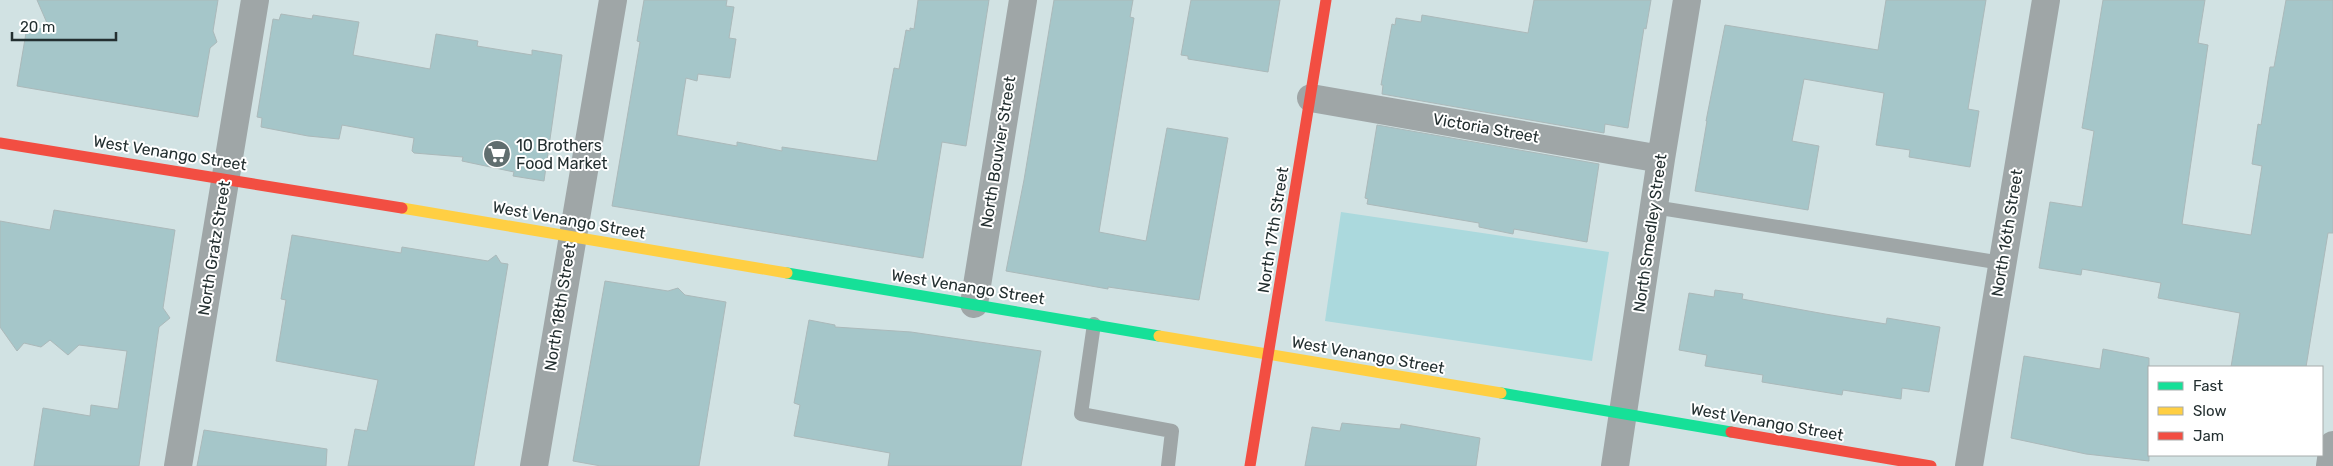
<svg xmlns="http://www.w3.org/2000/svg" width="2333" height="466" font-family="Rubik,sans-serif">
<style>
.green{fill:#abd9dd}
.building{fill:#a5c6c9;stroke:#abb9ba}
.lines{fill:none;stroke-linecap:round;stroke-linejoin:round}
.lane{stroke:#9fa6a7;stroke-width:14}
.street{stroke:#9fa6a7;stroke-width:28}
.fast{stroke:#16e098;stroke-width:11}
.slow{stroke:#ffcf43;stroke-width:11}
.jam{stroke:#f24e42;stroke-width:11}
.labels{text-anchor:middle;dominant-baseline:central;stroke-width:4;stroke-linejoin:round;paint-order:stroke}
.street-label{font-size:16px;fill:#232f30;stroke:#fff}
.poi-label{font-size:16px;fill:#232f30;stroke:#fff;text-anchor:start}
</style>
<rect width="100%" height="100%" fill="#d1e2e3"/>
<path class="green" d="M1341 212 1609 252 1592 361 1325 321Z"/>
<path class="building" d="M37 0H218L213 31 217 42 210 48 198 117 17 86 27 27 50 30Z
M644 0H727L726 6 734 7 729 38 736 39 730 78 698 74 697 81 686 78 677 135 737 146V142L782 151V147L877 161 894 68 899 69 906 30 910 31V28L914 29 918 0H989L966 146 942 142 923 258 612 206 640 42 637 41Z
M1054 0H1133L1130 17 1134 18 1127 62 1099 232 1146 241 1167 128 1228 138 1199 300 1108 287V289L1006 271 1024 180Z
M1191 0H1280L1268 72 1188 59V56L1181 55Z
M1534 0H1651L1646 29 1644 28 1628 128 1605 124 1604 133 1382 94 1383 85H1381L1392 24 1395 25 1396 18 1421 22 1422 15 1528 33Z
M1886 0H1986L1968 109 1979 111 1970 167 1909 157 1910 150 1876 145 1884 93 1804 79 1792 141 1819 146 1808 210 1695 191 1707 121H1706L1725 25 1878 50Z
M2103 0H2205L2198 43 2208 45 2182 224 2251 235 2262 166 2252 164 2258 124 2261 125 2270 67H2274L2286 0H2333V233H2328L2306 367H2231L2240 313 2158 298 2161 283 2082 269 2081 275 2039 268 2050 202 2082 207 2094 131 2082 128Z
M281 14 312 19 313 15 359 22 353 55 430 69 436 34 478 41 477 46 532 55V50L562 55 544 181 513 176 514 172 462 161 463 157 414 153 412 151 414 138 342 125 339 139 308 136 261 127 262 118 257 117 273 19 279 20Z
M1377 125 1599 164 1587 242 1514 229 1513 234 1479 227V223L1367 204 1368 199 1365 198Z
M54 210 175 230 163 308 170 318 159 327 139 466H34L43 408 90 416 91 405 118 409 127 351 79 345 68 355 50 340 41 347 24 343 17 351 0 327V221L50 230Z
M292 235 401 253 402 247 488 261 496 255 501 263 508 264 474 466H348L355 429 367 431 378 380 276 361 286 300 281 299Z
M605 281 668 291 678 288 685 295 726 302 699 466H601L573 461Z
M1715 290 1743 294 1742 299 1825 314 1886 324 1887 318 1940 327 1929 392 1902 388 1901 399 1843 390 1842 395 1762 382 1763 375 1705 366 1707 355 1679 350 1689 293 1714 297Z
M809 320 835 325V327L911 332 1041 351 1021 466H888L890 453 794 436 800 405 794 403Z
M2103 349 2149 358V461L2086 454 2011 438 2024 356 2100 369Z
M1342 423 1400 429 1401 424 1480 438 1476 466H1305L1312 427 1340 431Z
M204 430 327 449 326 466H197Z"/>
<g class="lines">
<path class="lane" d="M1654 207 2002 263
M1094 324 1081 414 1172 431 1168 466"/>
<path class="street" d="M1311 98 1661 159
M974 304 1023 0
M178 466 255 0
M534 466 613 0
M1615 466 1661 159 1687 0
M1969 466 2046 0
M2330 466 2333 445"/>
<path class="fast" d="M787 273 1159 336
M1501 393 1731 432"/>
<path class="slow" d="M402 208 787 273
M1159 336 1501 393"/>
<path class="jam" d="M0 143 402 208
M1731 432 1931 466
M1250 466 1326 0"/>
</g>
<defs>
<g id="supermarket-disc" transform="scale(1.4375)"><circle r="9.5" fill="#606e6f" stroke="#fff"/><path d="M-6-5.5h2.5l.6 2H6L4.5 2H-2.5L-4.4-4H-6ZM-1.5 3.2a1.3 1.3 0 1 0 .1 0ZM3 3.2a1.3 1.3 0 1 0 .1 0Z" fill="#fff"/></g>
</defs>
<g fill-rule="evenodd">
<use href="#supermarket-disc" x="497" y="154"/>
</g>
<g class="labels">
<g class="street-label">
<text transform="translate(1486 128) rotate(10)">Victoria Street</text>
<text transform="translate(998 152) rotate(-81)">North Bouvier Street</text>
<text transform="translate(170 153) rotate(9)">West Venango Street</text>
<text transform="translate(569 220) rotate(10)">West Venango Street</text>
<text transform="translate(1273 230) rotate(-81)">North 17th Street</text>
<text transform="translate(1650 233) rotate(-82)">North Smedley Street</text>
<text transform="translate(2007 233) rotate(-81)">North 16th Street</text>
<text transform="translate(214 248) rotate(-81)">North Gratz Street</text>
<text transform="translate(968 287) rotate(9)">West Venango Street</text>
<text transform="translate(560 307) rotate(-81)">North 18th Street</text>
<text transform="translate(1368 355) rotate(10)">West Venango Street</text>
<text transform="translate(1767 422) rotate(10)">West Venango Street</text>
</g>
<g class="poi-label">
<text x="516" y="145">10 Brothers<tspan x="516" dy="18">Food Market</tspan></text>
</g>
</g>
<rect x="2148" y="366" width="175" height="90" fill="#ffffff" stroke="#a7acac"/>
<rect x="2158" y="382" width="25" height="8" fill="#16e098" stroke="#a7acac"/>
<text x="2193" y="391" font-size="15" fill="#232f30">Fast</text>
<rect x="2158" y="407" width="25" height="8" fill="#ffcf43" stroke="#a7acac"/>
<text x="2193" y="416" font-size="15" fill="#232f30">Slow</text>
<rect x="2158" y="432" width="25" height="8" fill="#f24e42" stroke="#a7acac"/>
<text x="2193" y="441" font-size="15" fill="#232f30">Jam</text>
<path d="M12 32v8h104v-8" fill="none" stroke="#232f30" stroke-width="2.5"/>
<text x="20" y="32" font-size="15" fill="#232f30" stroke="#ffffff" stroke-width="4" paint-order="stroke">20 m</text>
</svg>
